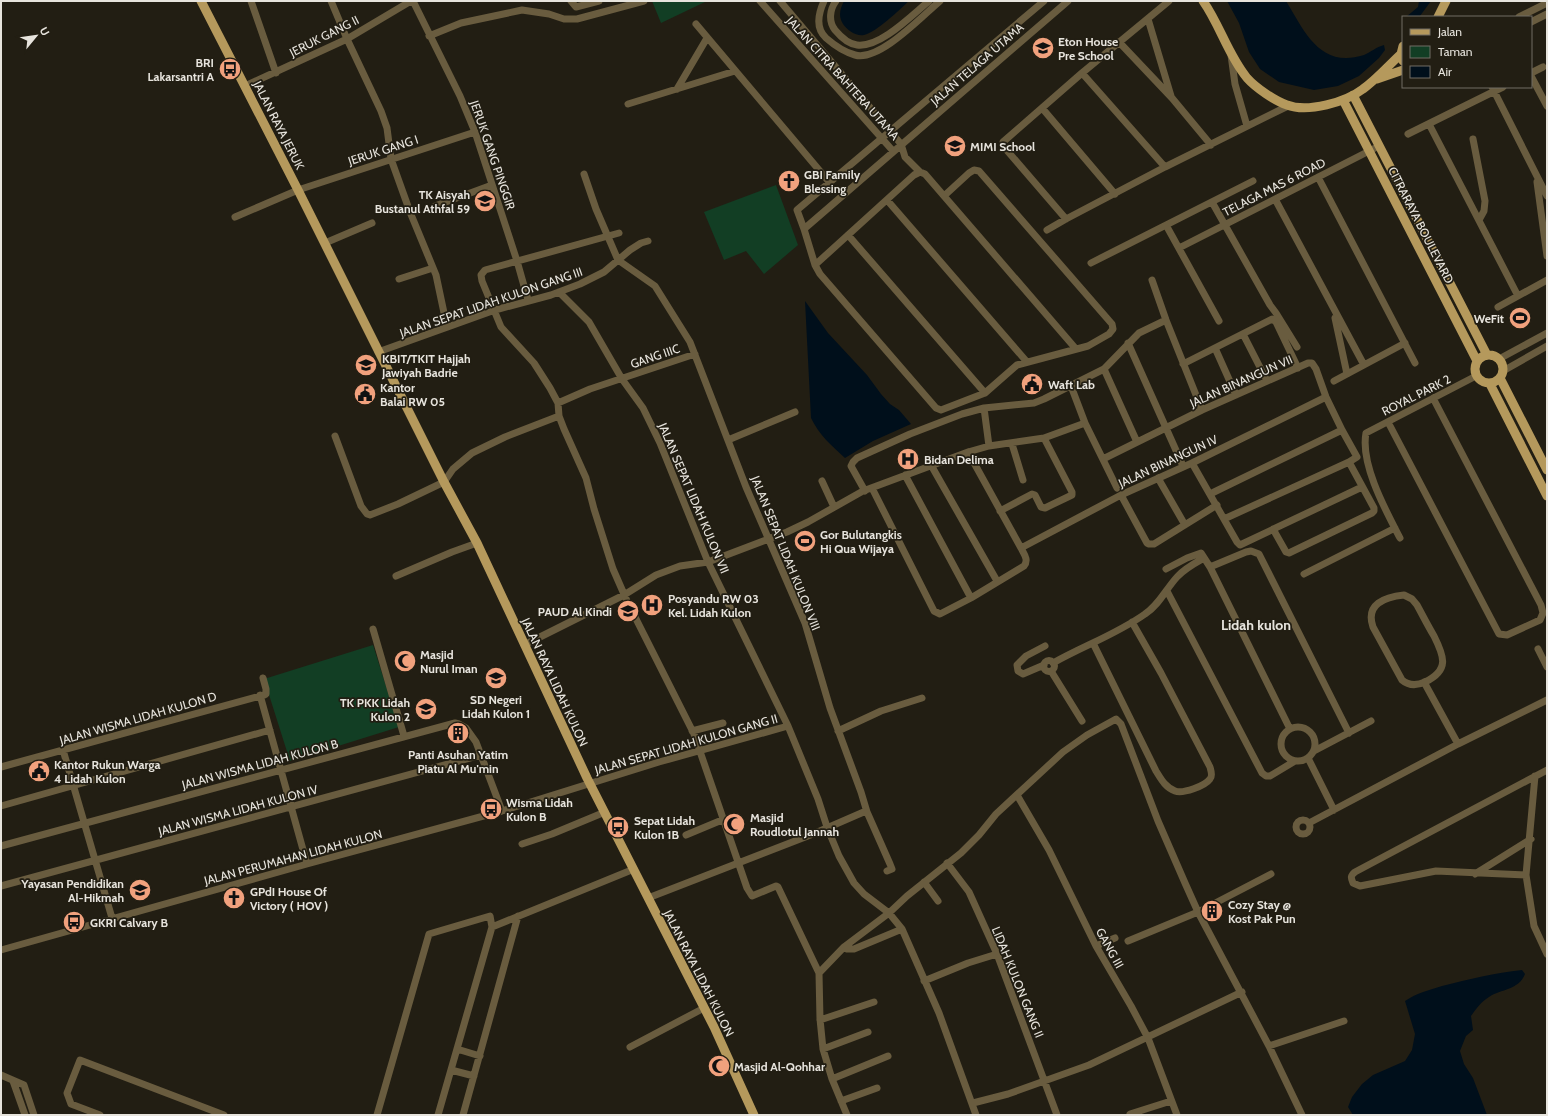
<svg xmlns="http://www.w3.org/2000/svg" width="1548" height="1116" font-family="Cabin,sans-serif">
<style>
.green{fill:#123e24}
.water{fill:#000f1b}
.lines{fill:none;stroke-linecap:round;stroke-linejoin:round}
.minor{stroke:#695c3f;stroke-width:7}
.major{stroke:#b5995c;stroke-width:9}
.labels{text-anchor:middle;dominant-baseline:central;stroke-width:3.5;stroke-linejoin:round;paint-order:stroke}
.street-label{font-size:12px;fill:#e7e4dd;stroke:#221e13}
.poi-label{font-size:12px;font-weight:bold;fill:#e7e4dd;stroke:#221e13;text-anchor:start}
.quarter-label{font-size:14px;font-weight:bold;fill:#e7e4dd;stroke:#221e13}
</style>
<rect width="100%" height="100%" fill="#221e13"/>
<path class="green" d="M652 1H707L661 23Z
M776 185 798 245 764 274 746 251 724 260 704 212Z
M373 645 399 727 290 761 264 679Z"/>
<path class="water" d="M844 1H909C899 10 877 32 864 35 857 37 847 30 843 24 838 16 840 9 844 1Z
M1227 1H1286C1305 32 1320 69 1364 55 1371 52 1376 47 1384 45L1385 50 1379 58 1359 76 1338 86 1314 90 1279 82 1260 69 1249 52 1239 23Z
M1419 1H1431L1420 16 1406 17 1418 7Z
M805 301 828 333 867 375 881 394 890 404 899 410 911 424 873 441 845 458C832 446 819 435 811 418Z
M1522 970 1525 974C1519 990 1501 989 1489 997 1481 1002 1476 1009 1471 1016L1473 1030 1466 1036 1460 1051 1464 1064 1473 1078 1487 1115H1353L1348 1107 1352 1097 1362 1084 1373 1075 1405 1061 1412 1050 1415 1034 1405 1001C1417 993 1429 990 1442 986 1469 979 1495 973 1522 970Z"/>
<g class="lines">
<path class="minor" d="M251 1 276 73
M331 1 347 39 381 111 387 128 391 159 410 212 436 275 447 327
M413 1 460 96 475 132 517 261 528 300
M571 1 576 7 599 1
M760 1 893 151
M780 1 901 144 905 157 920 172
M824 1C819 12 815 28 826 38 834 45 844 52 855 55 879 62 922 16 940 1
M836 1C830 9 828 21 835 30 840 36 848 44 857 45 880 48 912 15 929 1
M1044 1 797 210 804 229 1068 1
M1519 17 1547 3
M1148 19 1171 96
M1531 22 1547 14
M696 24 830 183
M429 36 461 23 522 10 549 14 564 19H577L644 1
M1119 42 1172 98 1211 145
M1231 55 1235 84 1247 126
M1082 73 1165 167
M1531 73 1543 67
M1531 76 1547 106
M245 86 347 39 411 1
M1492 87 1547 196
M677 89 707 38
M628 104 735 71
M1042 108 1115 194
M1429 124 1518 296
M1408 134 1503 87
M1473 139 1485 201 1484 211 1479 220
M584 174 596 209 618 260 655 286 690 342 746 487 805 623 830 708 861 792 867 812 890 864 892 869 887 871
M1318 177 1415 363
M1537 182 1547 256
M944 196 969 173 974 170 979 171 1112 324 1113 329 1109 334 1088 346 1017 365 985 393 941 410 936 408 820 274 815 265 914 175 920 172 925 174 1076 349
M1275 199 1364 365
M887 200 1027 362
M1212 202 1270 305 1276 313 1297 347
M435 206 492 185
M235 217 298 190 475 132
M1066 219 1004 147 1003 142 1082 73 1169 1
M1166 225 1219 321
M804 229 815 265
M1047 230 1066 219 1165 167 1288 106
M619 233 485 270 481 275 482 281 501 327 534 363 550 388 558 403 559 416 564 429 586 478 594 509 613 569 627 601 694 734 747 888 752 896 776 886 778 887 819 973 820 1019 823 1049 832 1079 847 1115
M848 235 985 393
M325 243 372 223
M1179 248 1379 146
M1091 263 1253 181
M399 279 433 268
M1152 280 1166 320 1202 410
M559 292 589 322 622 379 643 408 660 443 708 562 788 726 818 799 827 827 839 856 854 883 864 894 889 913 902 929 939 1013 976 1115
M1498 307 1547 280
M1335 318 1347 374
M1243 334 1267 381
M1128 343 1183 466
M1215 348 1236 395
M378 352 495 310 551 295 580 284 604 272 630 250 641 243 648 241
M1499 359 1547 333
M1183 364 1272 319 1276 322 1298 368
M1104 369 1137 442
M1503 371 1547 346
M1334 381 1405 343
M1071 386 1085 423 1117 488
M558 403 590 389 695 354
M984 408 989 446
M1388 422 1499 634 1507 635 1540 620 1543 613 1541 605 1433 398
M335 436 361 506 367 514 370 515 398 504 444 482 453 469 472 453 505 437 559 416
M728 440 795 412
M1012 444 1023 480
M1103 459 1202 410 1308 363H1312L1316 369 1326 397 1342 430 1357 457 1349 462 1224 519
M1192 463 1237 542 1240 545 1362 487
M931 465 997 581
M905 475 971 598
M1158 478 1185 525
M822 481 834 507
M872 488 934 611 940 614 971 598 1024 566C1029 560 1024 554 1021 548L968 452
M865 491 851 466 853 462 857 458 910 434 962 414 984 408 1034 403 1044 399 1104 369 1139 333 1166 320
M1210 494 1342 430
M1121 495 1147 543 1149 544H1154L1217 505
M1000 511 1032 494 1035 495 1041 507 1045 508 1072 495V492L1044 438
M1273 529 1286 552 1289 553 1372 513 1374 511V508L1349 462
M1400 538C1386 511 1360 464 1366 433L1476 376
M1021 548 1121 495 1192 463 1326 397
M1210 567 1246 552 1251 551 1259 554 1349 733
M1166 569 1187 558 1201 553 1210 567 1290 729
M1304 574 1395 528
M396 576 452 552 477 543
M1167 591 1262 773 1266 776H1270L1295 761
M1404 595 1412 599 1417 605C1423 616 1428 626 1434 636 1444 656 1450 670 1425 682 1416 686 1409 686 1402 680L1373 627C1365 604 1385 597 1404 595Z
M373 629 404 736
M1093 643 1156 771C1161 779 1165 787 1175 791 1183 794 1205 786 1210 779 1213 776 1211 771 1210 767L1161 673 1132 622
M524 645 624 595 656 575 680 566 708 562 787 532 808 522 863 491 968 452 989 446 1044 438 1085 423
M1538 649 1547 667
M1043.5 666a5.5 5.5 0 1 1 11 0a5.5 5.5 0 1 1-11 0Z
M1053 663C1083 646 1117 634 1145 614 1159 605 1166 589 1177 577 1184 569 1195 563 1204 558
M1044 665 1023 674 1018 671 1017 665 1026 656 1045 646
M1051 671 1082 721
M1424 682 1458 744
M260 695 307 864
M1281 744a17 17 0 1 1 34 0a17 17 0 1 1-34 0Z
M692 731 723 723
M838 731 881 711 922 698
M63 750 112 918
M1314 751 1371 721
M1308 758 1334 810
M1 767 264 695 266 694V689L263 678
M1535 776 1526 875 1534 926 1547 954
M1017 795 1049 850 1096 946 1131 1006 1148 1038 1177 1115
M1 806 270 730
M1296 827a7 7 0 1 1 14 0a7 7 0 1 1-14 0Z
M1309 823 1458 744 1547 700
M686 835 722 820
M522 844 552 834 605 812
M1 846 455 723 459 724 466 728 476 742 502 811
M947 863 969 892 997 954 1057 1115
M1475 874 1531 839
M1526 875 1436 871 1360 886 1353 883C1351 878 1350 876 1355 872L1547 770
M924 882 938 901
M1 886 481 755
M648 898 813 834 866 811
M492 927 634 869
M1128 941 1198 912 1271 874
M1096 946 1115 938
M844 947 847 949H854L902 929
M1 950 307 864 502 811 659 762 788 726
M819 973 844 947 889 913 907 896 961 853 979 835 996 814 1063 752 1087 735 1116 719 1121 724 1158 821 1185 883 1198 912 1269 1046 1302 1115
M924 981 968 963 997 954
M820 1020 874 1002
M1269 1046 1344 1021
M630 1047 704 1008
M457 1049 480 1056
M823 1049 868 1032
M451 1070 474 1076
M1 1075 24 1085 34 1115
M832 1079 888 1056
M13 1081 25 1115
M841 1101 877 1088
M973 1103 1008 1094 1089 1065 1242 992
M1130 1114 1171 1101
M100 1115 71 1104 67 1093 80 1060 224 1115
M377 1115 429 934 490 916 492 927 438 1115
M463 1115 518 916"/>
<path class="major" d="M201 1 298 190 444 482 477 543 587 778 714 1027 754 1115
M1203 1C1220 25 1228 55 1247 78 1256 88 1275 101 1287 105 1308 113 1346 102 1363 89 1377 79 1388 66 1401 54
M1438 17 1446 1
M1403 46 1401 54 1403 61
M1377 79 1403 70
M1353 95 1487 355
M1343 100 1477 361
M1475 369a14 14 0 1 1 28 0a14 14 0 1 1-28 0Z
M1500 378 1547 470
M1490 384 1547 496"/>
</g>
<defs>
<g id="school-disc" transform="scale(1.15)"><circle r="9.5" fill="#f1a17d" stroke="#221e13"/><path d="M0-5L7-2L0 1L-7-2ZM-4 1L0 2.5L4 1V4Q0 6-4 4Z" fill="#111"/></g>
<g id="bus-disc" transform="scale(1.15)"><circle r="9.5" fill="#f1a17d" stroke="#221e13"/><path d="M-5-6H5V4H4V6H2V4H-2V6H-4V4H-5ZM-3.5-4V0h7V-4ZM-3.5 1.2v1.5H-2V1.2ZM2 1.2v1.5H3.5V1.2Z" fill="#111"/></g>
<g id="church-disc" transform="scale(1.15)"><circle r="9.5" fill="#f1a17d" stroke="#221e13"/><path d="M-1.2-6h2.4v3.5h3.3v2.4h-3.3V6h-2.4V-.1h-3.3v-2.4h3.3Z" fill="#111"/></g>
<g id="stadium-disc" transform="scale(1.15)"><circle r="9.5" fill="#f1a17d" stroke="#221e13"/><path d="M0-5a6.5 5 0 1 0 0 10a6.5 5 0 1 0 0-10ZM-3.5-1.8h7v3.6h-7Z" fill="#111"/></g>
<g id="civic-disc" transform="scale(1.15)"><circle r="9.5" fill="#f1a17d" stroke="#221e13"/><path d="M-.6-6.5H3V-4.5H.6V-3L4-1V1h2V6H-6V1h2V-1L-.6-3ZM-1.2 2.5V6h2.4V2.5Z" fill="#111"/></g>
<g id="hospital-disc" transform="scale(1.15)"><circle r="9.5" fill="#f1a17d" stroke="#221e13"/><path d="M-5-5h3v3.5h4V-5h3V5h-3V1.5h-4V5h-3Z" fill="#111"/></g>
<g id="mosque-disc" transform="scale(1.15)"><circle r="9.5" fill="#f1a17d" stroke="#221e13"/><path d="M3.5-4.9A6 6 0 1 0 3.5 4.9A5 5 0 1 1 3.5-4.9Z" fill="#111"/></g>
<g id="building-disc" transform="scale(1.15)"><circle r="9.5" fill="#f1a17d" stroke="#221e13"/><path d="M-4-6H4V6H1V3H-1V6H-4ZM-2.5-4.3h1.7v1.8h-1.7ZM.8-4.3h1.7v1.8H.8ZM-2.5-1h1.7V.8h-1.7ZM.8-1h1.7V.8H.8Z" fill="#111"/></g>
</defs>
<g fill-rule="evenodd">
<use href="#school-disc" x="1043" y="48"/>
<use href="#bus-disc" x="230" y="69"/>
<use href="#school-disc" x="955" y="146"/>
<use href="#church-disc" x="789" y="181"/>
<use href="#school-disc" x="485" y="201"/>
<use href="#stadium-disc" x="1520" y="318"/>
<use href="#school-disc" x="366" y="365"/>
<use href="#civic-disc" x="1032" y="384"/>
<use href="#civic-disc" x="365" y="394"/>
<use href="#hospital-disc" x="908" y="459"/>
<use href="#stadium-disc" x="805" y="541"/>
<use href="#hospital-disc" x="652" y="605"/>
<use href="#school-disc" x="628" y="611"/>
<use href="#mosque-disc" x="405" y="661"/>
<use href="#school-disc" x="496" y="678"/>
<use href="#school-disc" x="426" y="709"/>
<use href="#building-disc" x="458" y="733"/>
<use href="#civic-disc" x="39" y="771"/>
<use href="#bus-disc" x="491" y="809"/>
<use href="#mosque-disc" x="734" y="824"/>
<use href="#bus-disc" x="618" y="827"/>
<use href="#school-disc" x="140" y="890"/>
<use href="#church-disc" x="234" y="898"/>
<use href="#building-disc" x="1212" y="911"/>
<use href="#bus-disc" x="74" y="922"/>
<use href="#mosque-disc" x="719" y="1066"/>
</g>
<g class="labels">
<g class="street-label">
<text transform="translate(324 36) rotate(-27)">JERUK GANG II</text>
<text transform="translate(977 64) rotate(-41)">JALAN TELAGA UTAMA</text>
<text transform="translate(843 78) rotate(48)">JALAN CITRA BAHTERA UTAMA</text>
<text transform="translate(279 125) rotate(63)">JALAN RAYA JERUK</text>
<text transform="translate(383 150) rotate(-18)">JERUK GANG I</text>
<text transform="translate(493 155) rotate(71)">JERUK GANG PINGGIR</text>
<text transform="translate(1274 187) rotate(-27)">TELAGA MAS 6 ROAD</text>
<text transform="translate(1421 225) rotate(63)">CITRARAYA BOULEVARD</text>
<text transform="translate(491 302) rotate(-19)">JALAN SEPAT LIDAH KULON GANG III</text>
<text transform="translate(655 356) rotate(-19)">GANG IIIC</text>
<text transform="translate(1241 381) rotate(-24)">JALAN BINANGUN VII</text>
<text transform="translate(1416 395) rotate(-27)">ROYAL PARK 2</text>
<text transform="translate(1168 461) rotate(-25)">JALAN BINANGUN IV</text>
<text transform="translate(694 498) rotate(67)">JALAN SEPAT LIDAH KULON VII</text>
<text transform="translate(786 553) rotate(68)">JALAN SEPAT LIDAH KULON VIII</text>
<text transform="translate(555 682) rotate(65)">JALAN RAYA LIDAH KULON</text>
<text transform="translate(138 718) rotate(-16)">JALAN WISMA LIDAH KULON D</text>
<text transform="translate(686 744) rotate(-16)">JALAN SEPAT LIDAH KULON GANG II</text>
<text transform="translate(260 764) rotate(-15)">JALAN WISMA LIDAH KULON B</text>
<text transform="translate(238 810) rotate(-15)">JALAN WISMA LIDAH KULON IV</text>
<text transform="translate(293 857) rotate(-15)">JALAN PERUMAHAN LIDAH KULON</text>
<text transform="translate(1110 948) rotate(61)">GANG III</text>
<text transform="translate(699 973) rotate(63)">JALAN RAYA LIDAH KULON</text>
<text transform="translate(1018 982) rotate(68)">LIDAH KULON GANG II</text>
</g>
<g class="poi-label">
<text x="1058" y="41">Eton House<tspan x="1058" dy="14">Pre School</tspan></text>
<text x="214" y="62" text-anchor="end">BRI<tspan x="214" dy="14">Lakarsantri A</tspan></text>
<text x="970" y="146">MIMI School</text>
<text x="804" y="174">GBI Family<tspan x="804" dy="14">Blessing</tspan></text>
<text x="470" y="194" text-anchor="end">TK Aisyah<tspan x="470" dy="14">Bustanul Athfal 59</tspan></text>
<text x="1504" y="318" text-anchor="end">WeFit</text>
<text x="382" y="358">KBIT/TKIT Hajjah<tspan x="382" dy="14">Jawiyah Badrie</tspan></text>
<text x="1048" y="384">Waft Lab</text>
<text x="380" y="387">Kantor<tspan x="380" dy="14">Balai RW 05</tspan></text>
<text x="924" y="459">Bidan Delima</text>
<text x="820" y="534">Gor Bulutangkis<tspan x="820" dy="14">Hi Qua Wijaya</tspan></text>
<text x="668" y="598">Posyandu RW 03<tspan x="668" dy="14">Kel. Lidah Kulon</tspan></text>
<text x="612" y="611" text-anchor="end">PAUD Al Kindi</text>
<text x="420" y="654">Masjid<tspan x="420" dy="14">Nurul Iman</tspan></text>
<text x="496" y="699" text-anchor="middle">SD Negeri<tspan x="496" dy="14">Lidah Kulon 1</tspan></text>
<text x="410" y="702" text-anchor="end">TK PKK Lidah<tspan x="410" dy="14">Kulon 2</tspan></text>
<text x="458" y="754" text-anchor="middle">Panti Asuhan Yatim<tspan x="458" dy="14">Piatu Al Mu'min</tspan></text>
<text x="54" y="764">Kantor Rukun Warga<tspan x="54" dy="14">4 Lidah Kulon</tspan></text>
<text x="506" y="802">Wisma Lidah<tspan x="506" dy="14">Kulon B</tspan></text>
<text x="750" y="817">Masjid<tspan x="750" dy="14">Roudlotul Jannah</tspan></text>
<text x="634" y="820">Sepat Lidah<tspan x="634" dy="14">Kulon 1B</tspan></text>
<text x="124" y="883" text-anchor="end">Yayasan Pendidikan<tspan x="124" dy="14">Al-Hikmah</tspan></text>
<text x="250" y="891">GPdI House Of<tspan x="250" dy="14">Victory ( HOV )</tspan></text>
<text x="1228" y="904">Cozy Stay @<tspan x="1228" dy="14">Kost Pak Pun</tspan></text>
<text x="90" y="922">GKRI Calvary B</text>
<text x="734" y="1066">Masjid Al-Qohhar</text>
</g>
<g class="quarter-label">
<text x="1256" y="625">Lidah kulon</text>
</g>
</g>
<rect width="1548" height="1116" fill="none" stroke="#e7e4dd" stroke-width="4"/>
<rect x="1402" y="16" width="130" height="72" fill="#221e13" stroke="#716d64"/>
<rect x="1410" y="29" width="20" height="6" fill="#b5995c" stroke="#716d64"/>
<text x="1438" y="36" font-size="12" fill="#e7e4dd">Jalan</text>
<rect x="1410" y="46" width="20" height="12" fill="#123e24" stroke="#716d64"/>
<text x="1438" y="56" font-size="12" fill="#e7e4dd">Taman</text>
<rect x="1410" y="66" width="20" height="12" fill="#000f1b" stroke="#716d64"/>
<text x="1438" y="76" font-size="12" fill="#e7e4dd">Air</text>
<g transform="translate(36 36) rotate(61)" stroke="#221e13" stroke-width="3" paint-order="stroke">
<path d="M0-3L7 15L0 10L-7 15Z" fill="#e7e4dd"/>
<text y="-6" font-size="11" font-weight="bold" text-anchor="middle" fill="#e7e4dd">U</text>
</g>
</svg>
